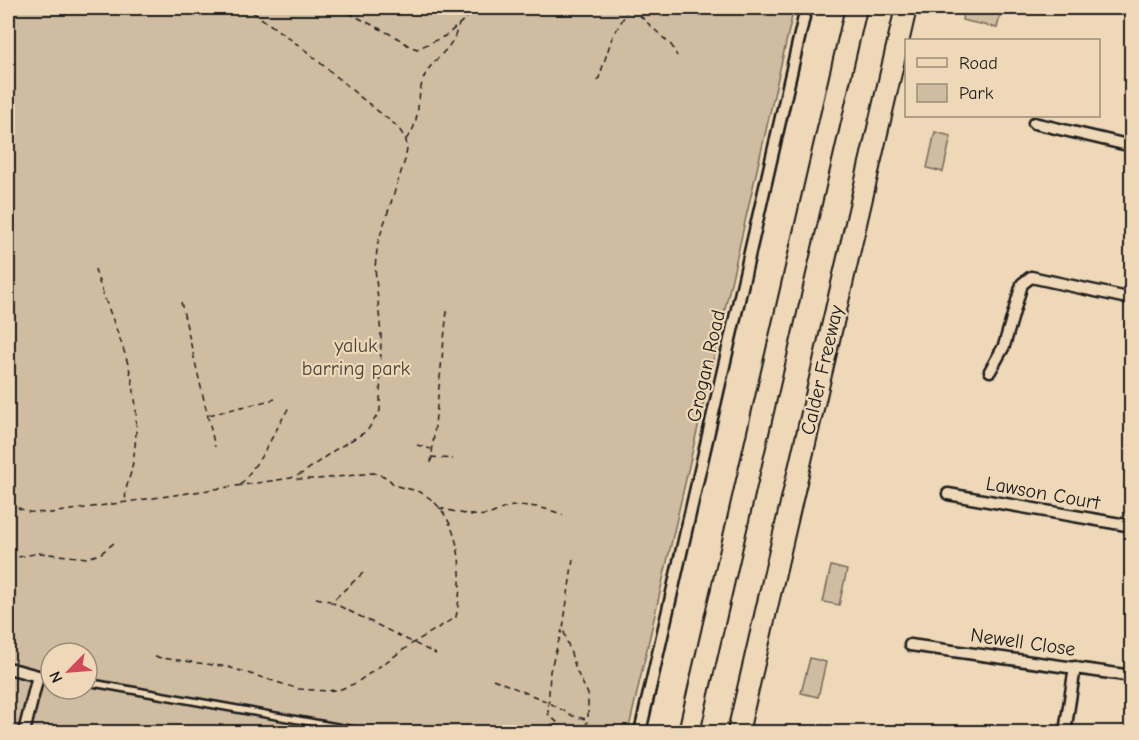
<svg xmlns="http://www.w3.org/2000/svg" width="1139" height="740" font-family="'Comic Neue',sans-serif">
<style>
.green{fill:#d0bca0;stroke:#766c5e;stroke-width:1.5;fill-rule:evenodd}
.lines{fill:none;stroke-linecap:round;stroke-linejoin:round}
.service-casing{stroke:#1c1c1c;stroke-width:10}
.minor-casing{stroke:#1c1c1c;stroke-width:15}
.motorway-casing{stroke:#1c1c1c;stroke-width:24}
.path{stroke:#1c1c1c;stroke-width:1.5;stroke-dasharray:6 4.5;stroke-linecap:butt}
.service{stroke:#eed8b7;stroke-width:5}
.minor{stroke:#eed8b7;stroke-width:10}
.motorway{stroke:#eed8b7;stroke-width:20}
.labels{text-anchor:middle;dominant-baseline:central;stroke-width:4.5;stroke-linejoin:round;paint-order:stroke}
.park-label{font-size:20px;fill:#49443d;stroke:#eed8b7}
.street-label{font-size:20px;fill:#1c1c1c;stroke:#eed8b7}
</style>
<rect width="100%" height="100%" fill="#eed8b7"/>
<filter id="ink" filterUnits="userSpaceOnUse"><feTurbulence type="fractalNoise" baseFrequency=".0167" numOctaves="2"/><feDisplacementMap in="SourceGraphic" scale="12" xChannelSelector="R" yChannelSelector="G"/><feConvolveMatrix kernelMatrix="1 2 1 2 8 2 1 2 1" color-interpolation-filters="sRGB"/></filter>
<g filter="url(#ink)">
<path class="green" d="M8 8H794L628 732H8ZM51 653H87V689H51Z
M964 8H981L1001 12 997 28 962 20Z
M935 132 951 136 943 172 927 168Z
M831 566 847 570 839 605 823 602Z
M810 658 826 662 818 697 801 693Z"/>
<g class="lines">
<g class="service-casing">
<path id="service" d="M38 676 51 677
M87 682 365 732"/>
</g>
<g class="minor-casing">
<path id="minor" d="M1034 123 1132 146
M990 371 1004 346 1022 284 1031 277 1132 299
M948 494 1132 526
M910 645 1132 676
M8 668 38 676 24 732
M640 732 806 8
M1065 732 1075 667"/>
</g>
<g class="motorway-casing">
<path id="motorway" d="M689 732 856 8
M738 732 906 8"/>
</g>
<path class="path" d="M188 8 192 14
M339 8 396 37 409 46 417 49 447 35 467 17 485 9
M353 8V15
M632 8 672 46 677 56
M598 81 612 38 629 8
M406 139C421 124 416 100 423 80 429 62 446 54 454 38 456 34 457 29 459 25
M95 269C109 317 134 361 136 411 137 431 135 453 131 472 128 483 124 491 126 503
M181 302 215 447
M209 415 275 399
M417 445 431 449
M431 457 453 459
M431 463 447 311
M8 468 12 465
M241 485 263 454 289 407
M8 504 29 512 51 513 291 478 303 473 333 451 367 431 380 411 381 335 375 267 378 242 405 160 407 149 406 140 398 127 359 96 304 49 247 8
M439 508C454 511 471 517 486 515 494 514 500 509 508 507 526 503 547 508 563 515
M8 559 39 553 87 558 100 554 114 543
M573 559 563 629 577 672 588 694V719L584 732
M363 573 331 602 436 654
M316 598 330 601
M155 657 228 667 299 689 327 691 341 689 356 683 413 643 456 617C464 579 463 522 428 497 418 489 405 489 394 485 388 477 383 475 373 473L318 479H292
M493 679 548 702 573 716 586 719
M560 732 559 724 548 714 550 671 562 630"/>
<use href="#service" class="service"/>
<use href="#minor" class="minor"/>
<use href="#motorway" class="motorway"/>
</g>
</g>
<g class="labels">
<g class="park-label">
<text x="356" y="345">yaluk<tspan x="356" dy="23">barring park</tspan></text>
</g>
<g class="street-label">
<text transform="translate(706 366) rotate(-77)">Grogan Road</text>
<text transform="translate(822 370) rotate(-77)">Calder Freeway</text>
<text transform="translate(1043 493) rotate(10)">Lawson Court</text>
<text transform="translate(1023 642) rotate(8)">Newell Close</text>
</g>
</g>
<rect width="1139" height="740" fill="none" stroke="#eed8b7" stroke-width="30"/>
<rect x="15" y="15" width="1109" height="710" fill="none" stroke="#1c1c1c" stroke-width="2" filter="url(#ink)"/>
<rect x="905" y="39" width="195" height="78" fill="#eed8b7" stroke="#9a8d79" stroke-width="1.5"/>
<rect x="917" y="58" width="30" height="9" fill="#eed8b7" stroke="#9a8d79" stroke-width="1.5"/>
<text x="959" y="69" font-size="18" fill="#1c1c1c">Road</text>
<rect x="917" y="84" width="30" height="18" fill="#d0bca0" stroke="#9a8d79" stroke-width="1.5"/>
<text x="959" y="99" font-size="18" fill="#1c1c1c">Park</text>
<g transform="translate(69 671) rotate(245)"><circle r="28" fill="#eed8b7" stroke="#9a8d79" stroke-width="1.5"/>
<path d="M0-4.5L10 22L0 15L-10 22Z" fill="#d1495b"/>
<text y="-9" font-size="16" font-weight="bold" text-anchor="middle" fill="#1c1c1c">N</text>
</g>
</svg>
